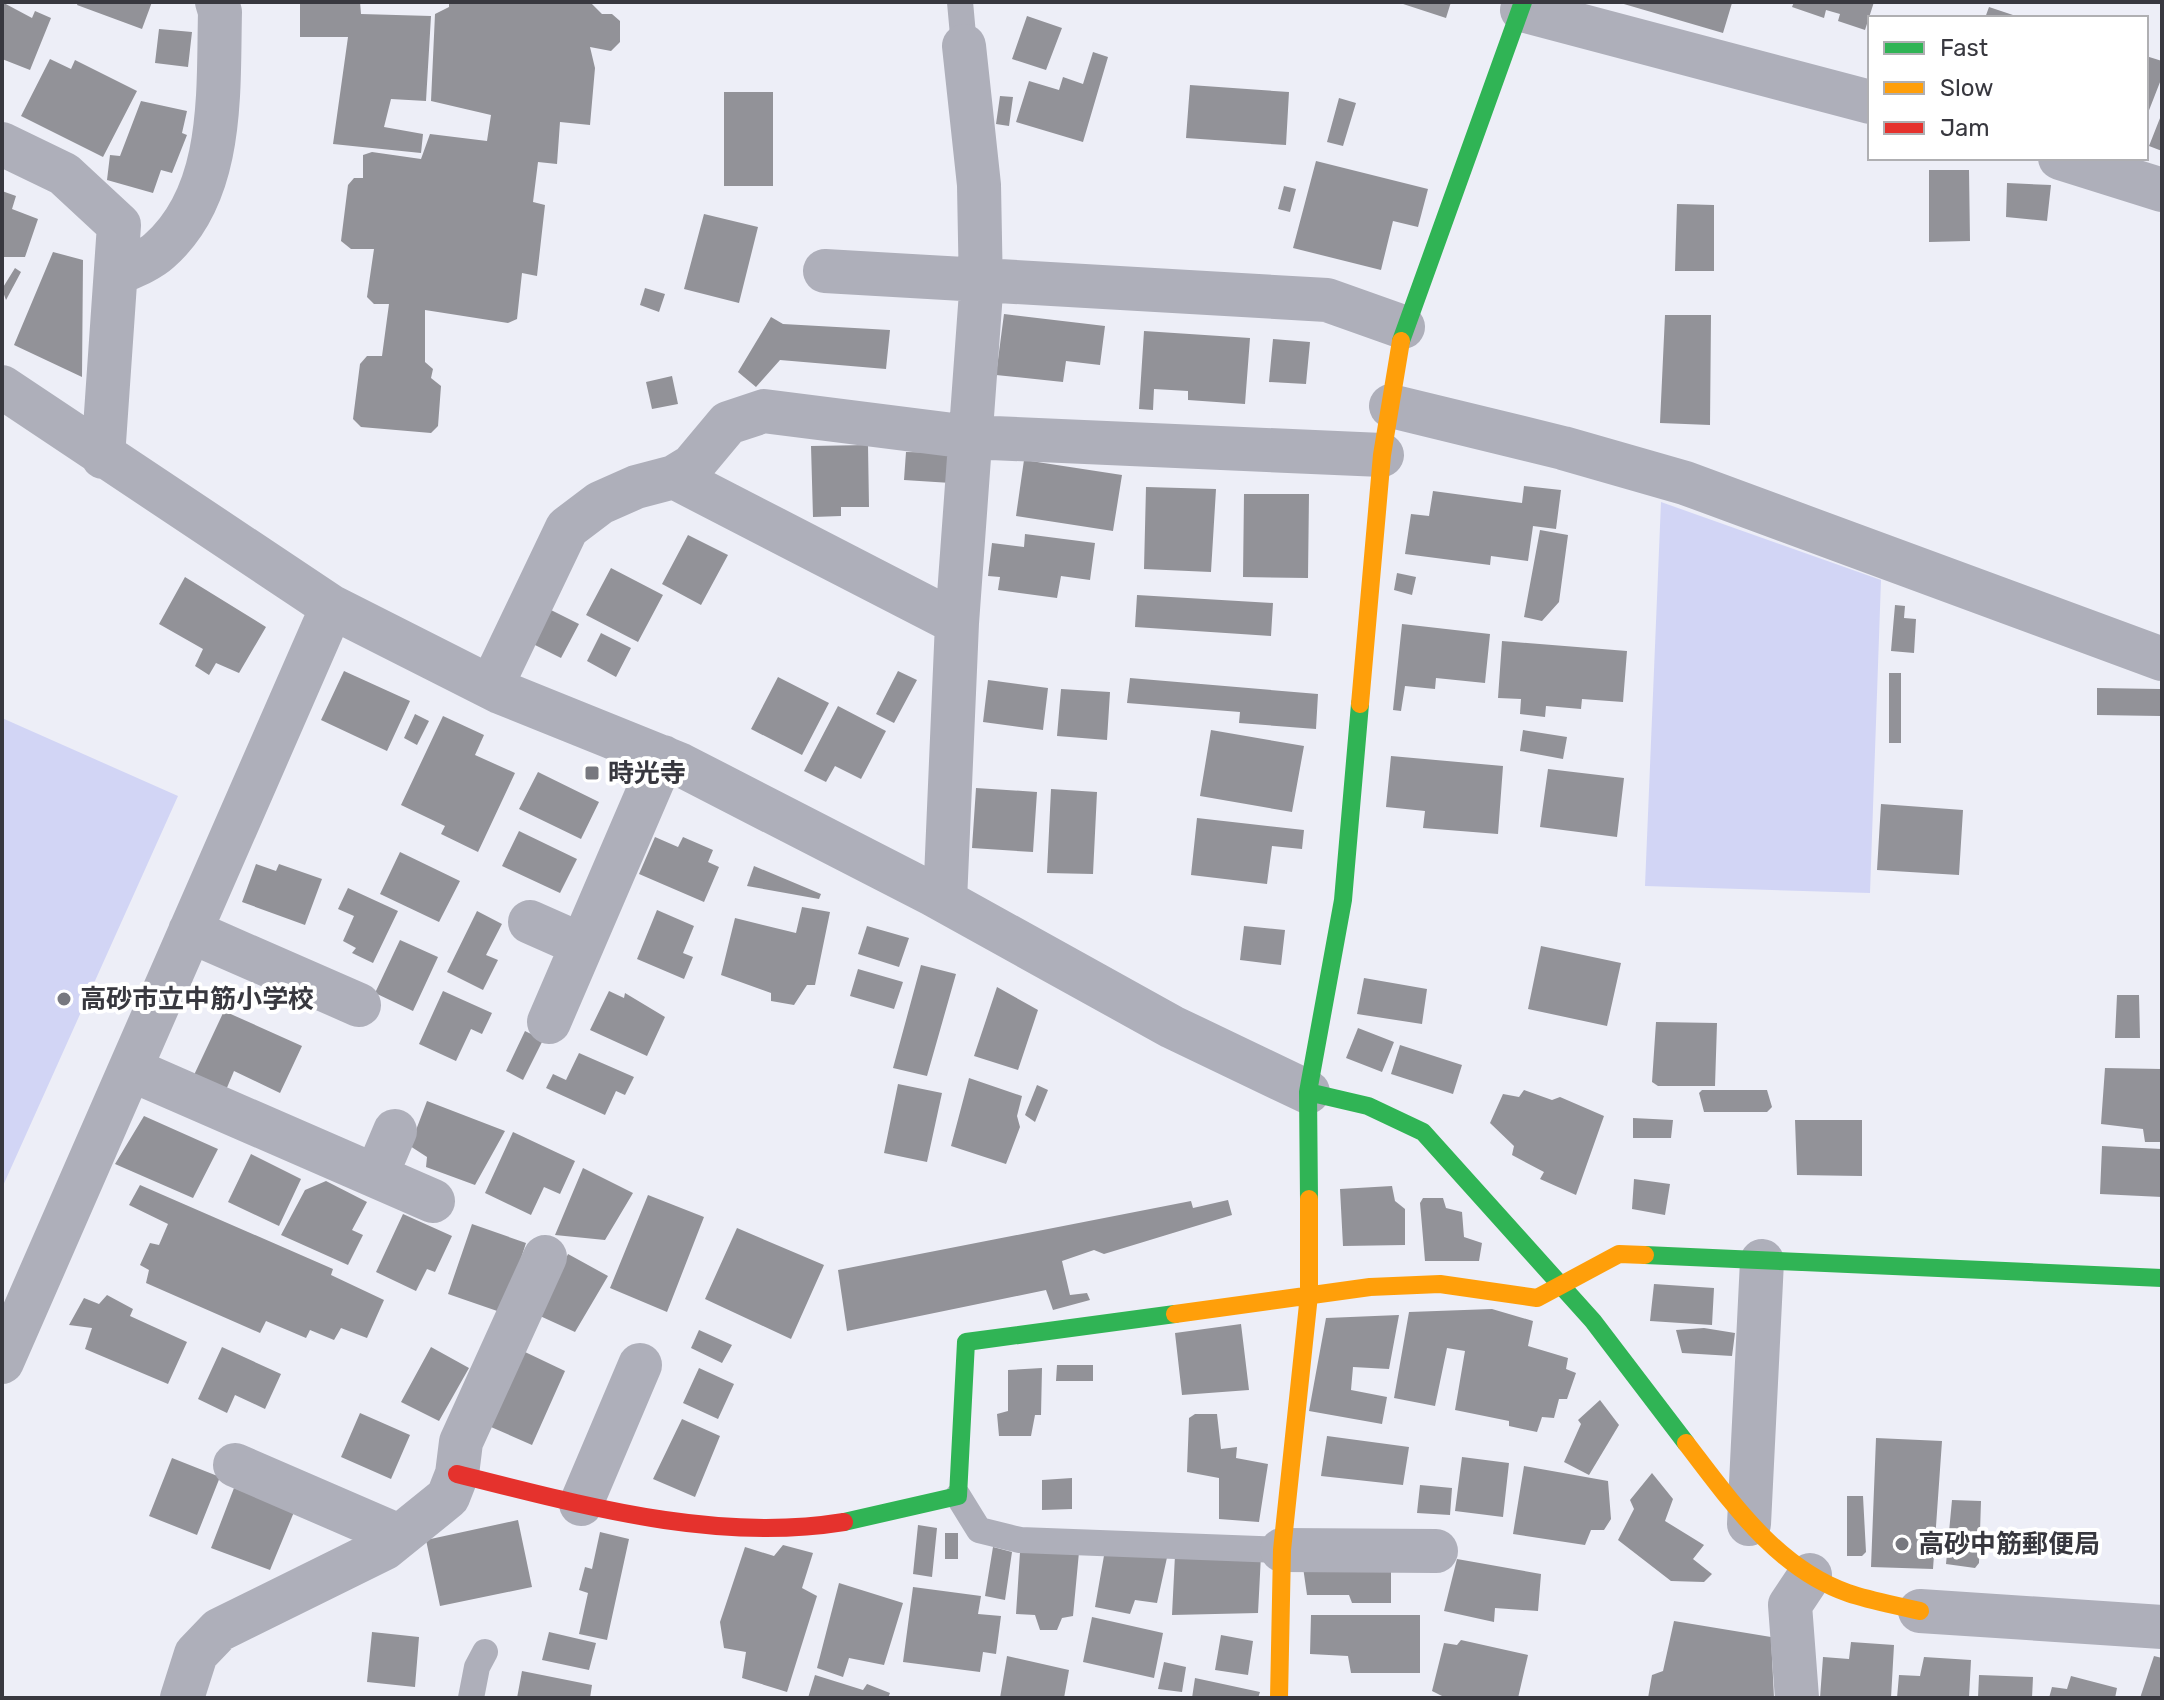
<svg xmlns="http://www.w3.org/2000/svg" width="2164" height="1700" font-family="Rubik,'Noto Sans JP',sans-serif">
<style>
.green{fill:#d2d5f5}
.building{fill:#929298}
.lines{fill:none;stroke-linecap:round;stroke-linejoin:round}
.lane{stroke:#aeafba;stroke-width:26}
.street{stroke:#aeafba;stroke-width:44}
.fast{stroke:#30b455;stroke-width:18}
.slow{stroke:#ff9f0a;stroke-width:18}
.jam{stroke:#e5322d;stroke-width:18}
.poi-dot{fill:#77787f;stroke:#fff;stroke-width:3}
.labels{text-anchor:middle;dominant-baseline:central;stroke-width:8;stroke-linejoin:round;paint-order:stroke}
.poi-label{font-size:26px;font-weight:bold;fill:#38383f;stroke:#fff;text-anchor:start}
</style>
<rect width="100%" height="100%" fill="#edeef7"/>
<path class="green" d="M1661 502 1881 580 1870 893 1645 886Z
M2 718 178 796 2 1188Z"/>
<path class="building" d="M2 2 32 18 35 11 51 18 30 70 2 59Z
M78 2H152L142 29 77 5Z
M300 2H360L361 14 431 16 426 101 391 99 384 127 423 134 421 153 333 144 348 37H300Z
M449 2H590L602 14H612L620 21V42L611 51 590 47 595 68 590 125 560 122 557 164 538 162 533 202 545 205 537 276 522 273 517 319 508 323 425 310V362L433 369 431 378 441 386 438 426 431 433 361 427 353 419 360 364 367 356H382L389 304H374L367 297 374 249H351L341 241 348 185 354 178H363V155L372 152 421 159 430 134 487 141 491 115 431 101 435 14 449 7Z
M1397 2H1451L1446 18Z
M1617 2H1730L1732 3 1723 33Z
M1794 2H1874L1865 30 1838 21 1840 14 1826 10 1824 18 1792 7Z
M1989 7 2019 17V18H1985Z
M1027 16 1062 28 1046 70 1012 59Z
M159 29 192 32 188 67 155 63Z
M1093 52 1108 57 1083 142 1016 122 1029 81 1059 90 1063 77 1083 84Z
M2146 56 2162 61V77L2146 118Z
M50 59 71 69 75 60 137 91 103 157 21 116Z
M1190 85 1289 92 1286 145 1186 138Z
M724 92H773V186H724Z
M1000 96 1013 97 1009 126 996 124Z
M1339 98 1356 103 1343 146 1327 142Z
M141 101 187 111 182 133 187 135 172 173 161 170 153 193 107 180 110 155 120 156Z
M2162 113V151L2149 146Z
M1316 161 1428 189 1418 227 1393 221 1381 270 1293 248Z
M1929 170H1969L1970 241 1929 242Z
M2007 183 2051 185 2047 221 2006 217Z
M1284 186 1296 189 1290 212 1278 209Z
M2 191 16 196 12 209 38 219 25 257H2Z
M1677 204 1714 205V271H1675Z
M704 214 758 227 739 303 684 289Z
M53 252 83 260 82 377 14 345Z
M15 268 21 272 6 300 2 289Z
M645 288 665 294 659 312 640 305Z
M1004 314 1105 326 1100 365 1066 361 1063 382 996 375Z
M1665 315H1711L1710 425 1660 423Z
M771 317 783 324 890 330 886 369 780 360 756 387 738 372Z
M1144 331 1250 338 1245 404 1188 400V391L1154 389 1153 410 1139 409Z
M1273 339 1310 342 1306 384 1269 382Z
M672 376 678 404 652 409 646 382Z
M868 445 869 507H841V516L813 517 811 446Z
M906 452 953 453 951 483 904 480Z
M1024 460 1122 475 1113 531 1016 516Z
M1524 486 1561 490 1556 529 1533 526 1528 561 1491 556 1490 565 1405 554 1411 514 1429 516 1433 491 1522 503Z
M1146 487 1216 489 1211 572 1144 569Z
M1244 494H1309L1308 578 1243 577Z
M1540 530 1568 535 1559 602 1542 621 1524 617Z
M1025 534 1095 543 1090 580 1061 576 1057 598 998 590 1000 577 988 576 992 543 1024 547Z
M688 535 728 555 701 605 662 584Z
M611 568 663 595 638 642 586 615Z
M1397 573 1416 577 1412 595 1394 590Z
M185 577 266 627 239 673 216 663 209 675 195 666 203 649 159 624Z
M1137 595 1273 603 1271 636 1135 627Z
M1895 605 1905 606 1904 618 1916 619 1914 653 1891 651Z
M549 609 579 624 561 658 531 643Z
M1402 624 1490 634 1485 683 1436 678 1435 689 1405 686 1401 711 1393 710Z
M601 633 631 648 616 677 587 661Z
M1502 641 1627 651 1623 702 1582 699 1581 709 1546 706 1545 717 1520 714 1521 699 1498 698Z
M344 671 410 701 387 751 321 720Z
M898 671 917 680 894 723 876 714Z
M1889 673H1901V743H1889Z
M778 677 829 703 802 755 751 729Z
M1130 678 1318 694 1316 729 1239 723 1240 712 1127 703Z
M988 680 1048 688 1043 730 983 722Z
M2097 688 2160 689V716L2097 715Z
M1061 689 1110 692 1107 740 1057 736Z
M838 706 886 731 861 779 835 766 826 782 804 771Z
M415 714 429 721 417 745 404 738Z
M443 716 484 735 475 755 515 773 478 852 441 834 445 826 401 805Z
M1211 730 1304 746 1292 812 1200 796Z
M1523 730 1567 737 1563 759 1520 751Z
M1391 756 1503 766 1498 834 1423 828 1425 811 1386 807Z
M1548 769 1624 778 1617 837 1540 827Z
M538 772 599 802 581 839 519 809Z
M976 788 1037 792 1033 852 972 848Z
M1051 789 1097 792 1093 874 1047 873Z
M1881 804 1963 810 1959 875 1877 870Z
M1197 818 1304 830 1302 849 1272 846 1267 884 1191 875Z
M519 831 577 859 560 893 502 866Z
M655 837 678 847 683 837 713 850 708 862 719 867 704 902 639 874Z
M400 852 460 881 439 922 380 894Z
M256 864 276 871 279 864 322 879 305 925 242 902Z
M754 866 821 894 819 899 747 886Z
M348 888 398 911 373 963 352 953 356 948 343 941 354 916 338 909Z
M802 907 830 912 815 985H807L794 1005 771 1001V993L721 975 735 918 796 933Z
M657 910 694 926 683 953 693 957 684 979 637 959Z
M477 911 502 924 486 955 498 960 483 990 447 972Z
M867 926 909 938 899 967 858 954Z
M1244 926 1285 930 1281 965 1240 960Z
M400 940 438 957 413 1011 375 993Z
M1541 946 1621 963 1607 1026 1528 1009Z
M921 965 956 974 927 1076 893 1068Z
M858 969 903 982 894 1009 850 996Z
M1364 978 1427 989 1422 1024 1357 1014Z
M997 987 1038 1010 1018 1070 974 1056Z
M443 991 492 1013 482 1034 471 1029 456 1061 419 1044Z
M609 991 624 998 625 993 665 1017 647 1056 590 1030Z
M2117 995H2139L2140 1038H2115Z
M224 1011 302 1046 280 1093 234 1071 226 1090 194 1075Z
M1656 1022 1717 1023 1715 1086H1658L1652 1082Z
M1358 1028 1394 1042 1382 1072 1346 1058Z
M525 1031 543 1040 523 1080 506 1071Z
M1400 1045 1462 1065 1453 1094 1391 1074Z
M579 1053 634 1077 625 1095 616 1091 605 1115 546 1088 553 1074 566 1080Z
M2105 1068 2162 1069V1142H2145L2143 1129 2101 1124Z
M969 1078 1022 1096 1017 1116 1020 1127 1006 1164 951 1146Z
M898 1084 942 1093 927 1162 884 1153Z
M1037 1085 1048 1090 1035 1122 1025 1115Z
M1524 1090 1552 1100 1560 1097 1604 1116 1576 1195 1540 1179 1544 1172 1512 1155 1514 1146 1490 1123 1503 1094 1519 1097Z
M1702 1090H1767L1772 1107 1767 1112H1704L1699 1093Z
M427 1101 505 1131 475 1185 426 1167 427 1157 410 1146Z
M144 1116 218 1149 193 1198 115 1164Z
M1633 1118 1673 1120 1671 1138H1633Z
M1795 1120H1862V1176L1797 1175Z
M513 1132 575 1161 560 1194 544 1187 531 1215 485 1193Z
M2102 1146 2162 1149V1197L2100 1194Z
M251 1154 301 1179 279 1226 228 1202Z
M583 1168 633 1193 605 1240 555 1235Z
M1634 1179 1670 1184 1665 1215 1632 1209Z
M326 1181 367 1202 352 1230 363 1235 348 1265 281 1235 305 1190Z
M140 1185 333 1269 331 1275 384 1300 367 1338 341 1328 334 1340 310 1330 306 1338 266 1321 260 1333 146 1283 149 1270 140 1265 150 1243 159 1245 168 1224 129 1205Z
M1392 1186 1395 1201 1405 1209V1245L1343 1246 1340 1189Z
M648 1195 704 1217 667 1312 610 1288Z
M1423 1198H1443L1446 1208 1462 1212 1464 1237 1482 1243 1479 1261H1425L1420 1203Z
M1228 1200 1232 1215 1104 1254 1094 1250 1062 1261 1070 1295 1087 1293 1090 1300 1053 1310 1046 1290 847 1331 838 1270 1191 1201 1193 1208Z
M403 1214 452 1236 435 1272 427 1269 416 1291 376 1272Z
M472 1224 526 1243 503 1313 448 1294Z
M737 1228 824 1265 791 1339 705 1299Z
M568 1254 608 1276 575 1332 540 1316Z
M1654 1284 1714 1288 1712 1325 1650 1321Z
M107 1295 133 1309 130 1316 187 1342 168 1384 85 1349 92 1328 69 1325 84 1298 99 1304Z
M1492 1309 1533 1321 1528 1346 1568 1358 1566 1369 1576 1373 1567 1399H1559L1554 1418 1542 1417 1537 1432 1509 1426V1421L1455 1410 1465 1351 1447 1348 1435 1406 1394 1398 1409 1312Z
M1399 1315 1389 1369 1353 1367 1351 1390 1387 1397 1382 1424 1309 1411 1326 1318Z
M1241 1324 1249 1390 1182 1395 1175 1333Z
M1704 1328 1735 1333 1732 1356 1682 1353 1676 1330Z
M699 1330 732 1345 722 1363 691 1348Z
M222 1347 281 1374 265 1409 235 1395 227 1413 198 1399Z
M431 1347 469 1368 439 1421 401 1402Z
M525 1352 565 1371 532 1445 491 1427Z
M1057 1365H1093V1381H1056Z
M699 1368 734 1384 718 1419 683 1403Z
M1042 1368 1041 1415H1035L1031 1436H999L997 1414 1008 1411V1370Z
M1600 1400 1619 1425 1589 1475 1564 1462 1581 1424 1578 1420Z
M360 1413 410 1435 391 1479 341 1457Z
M1195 1414H1217L1221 1449 1237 1447 1236 1458 1268 1464 1259 1522 1219 1519V1478L1187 1472 1189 1418Z
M682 1419 720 1436 695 1497 653 1479Z
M1327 1436 1409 1447 1403 1485 1321 1476Z
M1876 1438 1942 1441 1933 1569 1871 1567Z
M1462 1457 1509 1463 1503 1517 1455 1511Z
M172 1458 220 1477 197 1535 149 1516Z
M1524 1466 1608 1481 1611 1519 1604 1530H1591L1585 1545 1513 1534Z
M1652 1473 1673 1499 1665 1521 1704 1545 1693 1559 1712 1574 1704 1582 1671 1581 1618 1540 1634 1509 1630 1500Z
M1072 1478V1509L1042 1510V1480Z
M1420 1485 1452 1488 1450 1515 1417 1513Z
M234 1488 294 1512 270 1570 211 1548Z
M1847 1496H1863L1866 1552 1862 1556H1847Z
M1952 1500 1981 1501 1979 1563 1975 1568 1946 1564Z
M518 1520 532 1587 440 1606 426 1540Z
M918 1525 937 1528 932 1577 913 1574Z
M600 1532 629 1539 607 1640 579 1634 588 1593 579 1590 585 1567 592 1569Z
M945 1533H958V1559H945Z
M783 1545 813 1553 802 1588 817 1596 787 1692 742 1678 746 1652 724 1648 720 1622 745 1547 774 1556Z
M993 1547 1012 1552 1005 1600 985 1596Z
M1105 1550 1168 1553 1157 1603 1135 1600 1130 1614 1095 1607Z
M1020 1552H1079L1073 1616 1062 1618 1057 1630H1040L1035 1615 1016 1614Z
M1175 1555H1261L1258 1613 1172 1615Z
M1457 1559 1541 1574 1538 1611 1495 1608 1494 1622 1444 1611Z
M1303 1567H1391V1603H1352L1349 1595H1307Z
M839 1583 903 1603 884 1665 849 1658 843 1677 817 1668Z
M913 1587 981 1596 978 1614 1001 1616 996 1654 983 1652 980 1672 903 1662Z
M1311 1615H1420V1673H1351L1348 1656 1310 1654Z
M1092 1617 1163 1633 1154 1678 1083 1662Z
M1674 1621 1771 1637 1774 1698H1648L1652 1675 1663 1671Z
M372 1632 419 1637 415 1687 367 1682Z
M549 1632 596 1643 589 1670 542 1660Z
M1221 1635 1253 1641 1248 1675 1215 1670Z
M1461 1640 1528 1655 1518 1698H1446L1432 1691 1444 1643 1457 1645Z
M1851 1642 1894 1645 1891 1698H1820L1823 1657 1849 1659Z
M1007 1656 1069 1670 1064 1698H1000Z
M2154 1656 2162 1658V1698H2140Z
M1924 1657 1971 1660 1969 1698H1897L1899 1675 1920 1676Z
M1164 1662 1186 1667 1182 1692 1158 1689Z
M522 1671 592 1685 590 1698H517Z
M815 1675 863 1690 867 1684 890 1693 888 1698H808Z
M1979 1675 2033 1677 2032 1698H1978Z
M2071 1676 2117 1688 2115 1698H2049L2052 1687 2067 1689Z
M1195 1678 1260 1692 1258 1698H1192Z"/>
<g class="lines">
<path class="lane" d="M960 2 964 46
M958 1496 979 1530 1020 1540 1282 1550
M471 1698 477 1667 485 1652"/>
<path class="street" d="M1522 10 1870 102
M2 144 64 174 119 225 103 457
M2060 158 2162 190
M825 271 1327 300 1403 327
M116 274C129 268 148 261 159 251 225 193 218 92 220 12L217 2
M2 387 332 607 500 692 681 765 934 895 1172 1027 1308 1092
M1391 406 1563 448 1685 483 2162 659
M674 477 957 623
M491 687 567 528 600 503 636 487 674 477 692 466 728 423 764 411 969 437 1382 455
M945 901 957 623 981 292 979 185 964 46
M530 922 582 945
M190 931 359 1005
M549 1022 663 757
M130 1069 433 1201
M376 1176 395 1131
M2 1362 332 607
M235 1465 399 1536
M581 1504 640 1365
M1749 1524 1762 1261
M1282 1550 1436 1551
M1920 1611 2162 1627
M182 1698 196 1654 219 1630 385 1548 448 1497 457 1474 461 1442 545 1257
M1797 1698 1790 1605 1810 1575"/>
<path class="fast" d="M1401 341 1523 2
M1308 1092 1368 1106 1423 1132 1593 1321 1686 1443
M1309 1199 1308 1092 1343 900 1360 704
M1645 1255 2162 1278
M844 1522 958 1496 966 1342 1175 1314"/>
<path class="slow" d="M1360 704 1382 455 1401 341
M1175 1314 1370 1287 1440 1284 1537 1298 1619 1254 1645 1255
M1686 1443C1730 1500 1776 1568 1848 1593 1871 1601 1896 1605 1920 1611
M1279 1698 1282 1550 1309 1295V1199"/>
<path class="jam" d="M457 1474C582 1505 714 1543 844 1522"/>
</g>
<g class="poi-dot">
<rect x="584" y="765" width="16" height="16" rx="4"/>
<circle cx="64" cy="999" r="8"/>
<circle cx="1902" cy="1544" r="8"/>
</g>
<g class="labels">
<g class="poi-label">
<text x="608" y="773">時光寺</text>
<text x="80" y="999">高砂市立中筋小学校</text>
<text x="1918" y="1544">高砂中筋郵便局</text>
</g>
</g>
<rect width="2164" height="1700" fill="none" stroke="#38383f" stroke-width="8"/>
<rect x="1868" y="16" width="280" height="144" fill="#ffffff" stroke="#afafb2" stroke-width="2"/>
<rect x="1884" y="42" width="40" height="12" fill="#30b455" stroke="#afafb2" stroke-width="2"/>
<text x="1940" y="56" font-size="24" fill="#38383f">Fast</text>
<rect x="1884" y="82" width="40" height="12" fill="#ff9f0a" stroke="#afafb2" stroke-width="2"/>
<text x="1940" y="96" font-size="24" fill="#38383f">Slow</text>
<rect x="1884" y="122" width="40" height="12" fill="#e5322d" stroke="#afafb2" stroke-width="2"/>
<text x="1940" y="136" font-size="24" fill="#38383f">Jam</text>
</svg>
